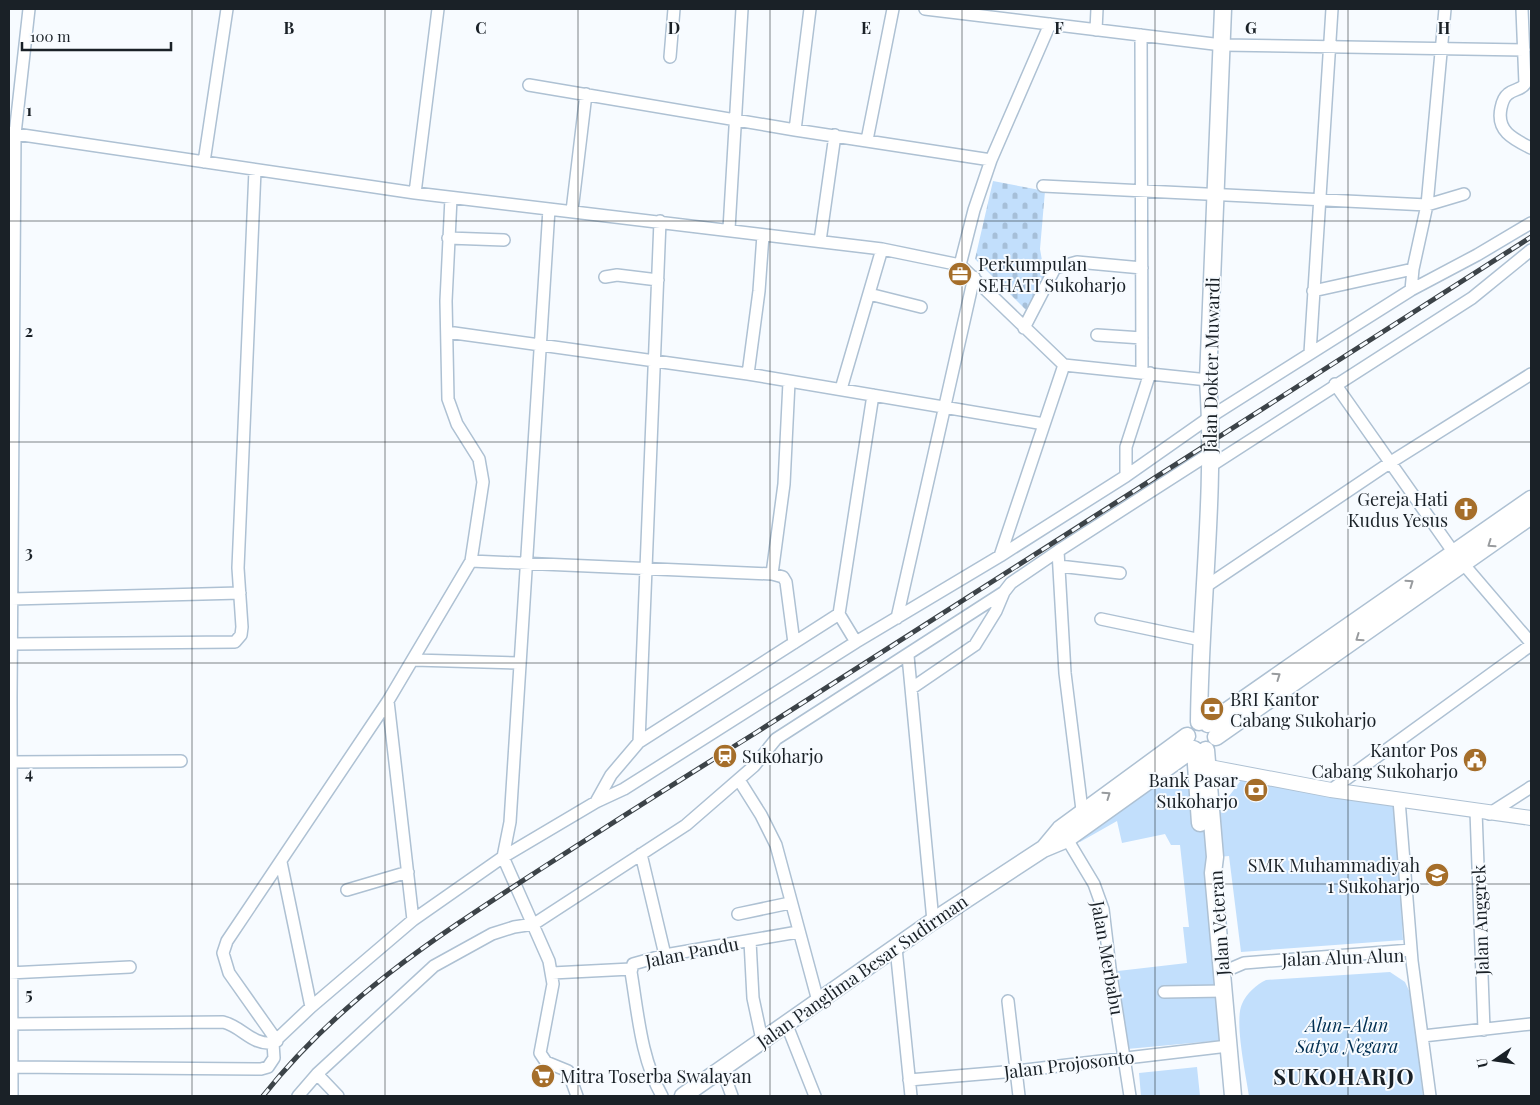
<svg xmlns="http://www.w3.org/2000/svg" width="1540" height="1105" font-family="'Playfair Display',serif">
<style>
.green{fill:#c2dffc}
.cemetery{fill:url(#cemetery-stones)}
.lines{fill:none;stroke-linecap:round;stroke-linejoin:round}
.minor-casing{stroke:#aec1d3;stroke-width:14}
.tertiary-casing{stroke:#aec1d3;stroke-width:16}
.secondary-casing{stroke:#aec1d3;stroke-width:19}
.minor{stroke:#fff;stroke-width:11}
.tertiary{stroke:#fff;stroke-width:14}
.secondary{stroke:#fff;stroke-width:16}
.rail-casing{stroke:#3c4348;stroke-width:5}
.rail{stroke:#f7fbff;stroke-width:3;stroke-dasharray:9;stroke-linecap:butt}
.oneway{stroke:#989b9e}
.grid{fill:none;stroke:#1a2127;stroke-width:1;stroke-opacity:0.55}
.labels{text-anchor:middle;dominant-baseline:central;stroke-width:4;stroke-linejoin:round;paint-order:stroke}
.poi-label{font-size:18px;fill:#1a2127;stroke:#f7fbff;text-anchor:start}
.street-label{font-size:18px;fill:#1a2127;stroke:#f7fbff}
.park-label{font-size:18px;font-style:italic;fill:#012f52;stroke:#f7fbff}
.district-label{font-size:22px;font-weight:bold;letter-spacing:1px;fill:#1a2127;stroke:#f7fbff}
.grid-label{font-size:16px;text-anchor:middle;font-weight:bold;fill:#1a2127;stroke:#f7fbff;stroke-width:4;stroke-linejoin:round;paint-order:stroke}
</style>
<defs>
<pattern id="cemetery-stones" width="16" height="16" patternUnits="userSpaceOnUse" patternTransform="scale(1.25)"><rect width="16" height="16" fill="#c2dffc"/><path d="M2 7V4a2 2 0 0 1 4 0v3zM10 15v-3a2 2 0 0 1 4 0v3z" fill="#a6bfd8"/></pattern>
</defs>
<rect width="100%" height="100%" fill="#f7fbff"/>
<path class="green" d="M1162 777 1180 781 1206 801 1225 1040 1127 1049 1118 971 1187 963 1183 927H1189L1180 845H1171L1165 834 1122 843 1117 821 1080 842 1073 831Z
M1242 779 1395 800 1403 940 1241 952 1229 856 1218 857 1215 811 1224 809 1223 804Z
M1390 972 1405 982 1411 995 1423 1096H1249C1246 1075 1234 1021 1242 1004 1246 994 1257 984 1266 980Z
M1197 1067 1200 1096H1141L1139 1073Z"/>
<path class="cemetery" d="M993 181 1045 191 1040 249 1047 289 1035 319 975 259Z"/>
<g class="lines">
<g class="minor-casing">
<path id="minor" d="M925 9 1222 45 1524 50
M1522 9 1525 84C1521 90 1514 89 1508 94 1504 97 1502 103 1501 108 1496 131 1513 139 1531 148
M1096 30 1097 9
M1141 35 1142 372
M670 57 674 9
M529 85 795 130 991 160
M795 130 810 9
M9 133 415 193 882 249 960 265 1064 365 1208 380
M867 140 893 9
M204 162 227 9
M1043 186 1427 205 1464 194
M415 193 438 9
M549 209 510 822 503 857 549 961 553 984 540 1053 546 1062 568 1071 577 1096
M572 211 586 94
M729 229 742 9
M448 238 504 240
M820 241 835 135
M960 265 974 210 991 160 1050 24
M605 277 617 275 658 280
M1411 290 1413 269 1427 205 1445 9
M1313 291 1413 269
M869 294 921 307
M1024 328 1055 268 1077 262 1142 268
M447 332 748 374 1044 424
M1097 335 1142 338
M1310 353 1332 9
M748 374 759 291 763 235
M1335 384 1454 553 1531 643
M841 389 882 249
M1209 467 1472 298 1531 250
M1126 476V447L1150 373
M1058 551 1065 673 1083 818
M1000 556 1064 365
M471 561 772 574 783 577 786 582 794 643
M1059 566 1120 573
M772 574 784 484 789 382
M1205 587 1391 462 1531 374
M12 599 240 593
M897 618 974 277
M1101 619 1201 640
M856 642 839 614 873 395
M13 644 235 642 241 635 242 627 238 568 255 170
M908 656 933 921
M414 660 519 663
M912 688 975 645 996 611 1004 592
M388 701 413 920
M639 742 660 221
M11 762 181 761
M739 780 761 815 776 845 818 1001
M1331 790 1531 645
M1399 800 1412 961 1430 1096
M596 802 611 775 639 742 839 614
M1476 811 1484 1030
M1489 814 1531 787
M1064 834 1094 884 1103 909 1110 968 1130 1096
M641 854 665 955
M281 862 311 1007
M347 890 408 872
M738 914 790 903
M750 941 753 998 762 1040
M896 948 911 1096
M1223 972 1244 963 1411 950
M9 973 130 967
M552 973 631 969
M1164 992 1224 991
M1008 1001 1019 1096
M786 1023 815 1096
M10 1024 223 1022C243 1027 251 1045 273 1043L311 1007 413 920 503 857 596 802 624 789 856 642 1000 556 1126 476 1210 417 1411 290 1477 255 1531 223
M1423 1036 1531 1024
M277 1041 229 973 223 953 227 941 388 701 471 561 483 482 479 459 457 424 448 399 446 301 451 198
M9 1067 261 1069 268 1067 274 1058 273 1043
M722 1069 732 1096
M317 1074 338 1096
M909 1080 1016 1071 1228 1046
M12 1096 11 698 15 134 29 9
M298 1096 317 1074 434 966 492 934 514 927 534 924 686 825 754 766 776 739 1004 592 1011 583 1058 551 1209 454
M662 1096C641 1059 638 1014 631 972L633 964 665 955 798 932"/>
</g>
<g class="tertiary-casing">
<path id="tertiary" d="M1199 765 1331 790 1531 818"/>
</g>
<g class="secondary-casing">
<path id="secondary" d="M1199 722C1200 609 1216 493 1208 380L1223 9
M1208 724 1531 499
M1216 737 1531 516
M1195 750 1200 823
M1206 750 1215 857 1213 873 1233 1096
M1045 847 1060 829 1187 736
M683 1096 933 921 1043 849 1067 839 1193 749"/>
</g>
<use href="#minor" class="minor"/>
<use href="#tertiary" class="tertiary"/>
<use href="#secondary" class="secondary"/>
<g class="rail-casing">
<path id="rail" d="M263 1096C340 999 433 939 536 872 609 825 683 778 757 732 1016 567 1273 402 1531 237"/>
</g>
<use href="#rail" class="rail"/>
</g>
<defs><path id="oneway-chevron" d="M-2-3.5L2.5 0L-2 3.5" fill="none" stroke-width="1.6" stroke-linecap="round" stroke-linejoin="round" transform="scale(1.25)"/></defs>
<g class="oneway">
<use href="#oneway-chevron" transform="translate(1491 544) rotate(145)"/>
<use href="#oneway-chevron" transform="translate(1410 583) rotate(-35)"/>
<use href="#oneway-chevron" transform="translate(1359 638) rotate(145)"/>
<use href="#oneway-chevron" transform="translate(1277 676) rotate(-35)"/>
<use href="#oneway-chevron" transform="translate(1107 795) rotate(-35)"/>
</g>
<path class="grid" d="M192 9V1096M385 9V1096M578 9V1096M770 9V1096M962 9V1096M1155 9V1096M1348 9V1096M9 221H1531M9 442H1531M9 663H1531M9 884H1531"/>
<defs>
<g id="office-disc" transform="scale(1.25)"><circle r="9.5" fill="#a56e2a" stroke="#f7fbff"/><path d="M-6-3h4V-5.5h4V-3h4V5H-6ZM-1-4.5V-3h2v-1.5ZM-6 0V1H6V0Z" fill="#fff"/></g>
<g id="church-disc" transform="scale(1.25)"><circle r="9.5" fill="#a56e2a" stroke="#f7fbff"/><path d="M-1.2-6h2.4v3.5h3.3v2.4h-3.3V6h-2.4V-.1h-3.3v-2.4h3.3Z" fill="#fff"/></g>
<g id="bank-disc" transform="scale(1.25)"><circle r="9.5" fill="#a56e2a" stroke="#f7fbff"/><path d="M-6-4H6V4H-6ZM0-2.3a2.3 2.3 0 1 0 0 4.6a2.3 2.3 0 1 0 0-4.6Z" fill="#fff"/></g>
<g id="station-disc" transform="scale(1.25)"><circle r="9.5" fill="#a56e2a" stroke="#f7fbff"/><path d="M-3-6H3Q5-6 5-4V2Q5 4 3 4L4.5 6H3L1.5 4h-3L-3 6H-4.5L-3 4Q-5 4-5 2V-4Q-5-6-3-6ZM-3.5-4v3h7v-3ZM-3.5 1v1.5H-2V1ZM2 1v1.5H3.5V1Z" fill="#fff"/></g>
<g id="civic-disc" transform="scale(1.25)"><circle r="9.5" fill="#a56e2a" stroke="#f7fbff"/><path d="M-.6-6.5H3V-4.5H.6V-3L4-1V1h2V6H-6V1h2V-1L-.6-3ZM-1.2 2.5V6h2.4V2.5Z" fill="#fff"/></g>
<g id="school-disc" transform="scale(1.25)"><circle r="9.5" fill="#a56e2a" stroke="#f7fbff"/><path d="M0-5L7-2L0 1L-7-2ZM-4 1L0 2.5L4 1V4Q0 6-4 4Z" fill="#fff"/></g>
<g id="supermarket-disc" transform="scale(1.25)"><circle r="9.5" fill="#a56e2a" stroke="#f7fbff"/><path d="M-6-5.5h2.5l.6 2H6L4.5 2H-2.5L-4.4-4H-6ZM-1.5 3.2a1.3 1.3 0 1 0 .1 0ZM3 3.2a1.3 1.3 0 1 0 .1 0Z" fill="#fff"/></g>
</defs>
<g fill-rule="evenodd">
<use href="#office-disc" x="960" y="274"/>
<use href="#church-disc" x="1466" y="509"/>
<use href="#bank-disc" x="1212" y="709"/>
<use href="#station-disc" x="725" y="756"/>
<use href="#civic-disc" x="1475" y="760"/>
<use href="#bank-disc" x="1256" y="790"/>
<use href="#school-disc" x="1437" y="875"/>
<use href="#supermarket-disc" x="543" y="1076"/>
</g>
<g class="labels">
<g class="poi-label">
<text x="978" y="264">Perkumpulan<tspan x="978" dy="21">SEHATI Sukoharjo</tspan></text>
<text x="1448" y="499" text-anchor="end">Gereja Hati<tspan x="1448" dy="21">Kudus Yesus</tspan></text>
<text x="1230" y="699">BRI Kantor<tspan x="1230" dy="21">Cabang Sukoharjo</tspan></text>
<text x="1458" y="750" text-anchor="end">Kantor Pos<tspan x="1458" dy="21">Cabang Sukoharjo</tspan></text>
<text x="742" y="756">Sukoharjo</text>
<text x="1238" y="780" text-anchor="end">Bank Pasar<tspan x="1238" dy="21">Sukoharjo</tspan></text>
<text x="1420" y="865" text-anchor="end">SMK Muhammadiyah<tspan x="1420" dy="21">1 Sukoharjo</tspan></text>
<text x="560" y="1076">Mitra Toserba Swalayan</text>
</g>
<g class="street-label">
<text transform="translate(1211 365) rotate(-89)">Jalan Dokter Muwardi</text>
<text transform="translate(1480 920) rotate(-92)">Jalan Anggrek</text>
<text transform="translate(1219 923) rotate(-94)">Jalan Veteran</text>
<text transform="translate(692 952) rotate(-11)">Jalan Pandu</text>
<text transform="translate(1343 957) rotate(-2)">Jalan Alun Alun</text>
<text transform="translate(1108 958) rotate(80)">Jalan Merbabu</text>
<text transform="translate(862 971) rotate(-35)">Jalan Panglima Besar Sudirman</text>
<text transform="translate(1069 1064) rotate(-7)">Jalan Projosonto</text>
</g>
<g class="park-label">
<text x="1347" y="1025">Alun-Alun<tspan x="1347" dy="21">Satya Negara</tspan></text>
</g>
<g class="district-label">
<text x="1344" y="1076">SUKOHARJO</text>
</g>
</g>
<g class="grid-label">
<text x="289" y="34">B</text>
<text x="481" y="34">C</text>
<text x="674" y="34">D</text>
<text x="866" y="34">E</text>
<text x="1059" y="34">F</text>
<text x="1251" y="34">G</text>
<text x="1444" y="34">H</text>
<text x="29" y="116">1</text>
<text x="29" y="337">2</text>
<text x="29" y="558">3</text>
<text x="29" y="779">4</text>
<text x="29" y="1000">5</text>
</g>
<rect width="1540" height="1105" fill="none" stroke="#1a2127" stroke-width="20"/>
<g transform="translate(1495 1060) rotate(257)" stroke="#f7fbff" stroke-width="4" paint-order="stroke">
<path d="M0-4L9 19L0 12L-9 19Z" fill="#1a2127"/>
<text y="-8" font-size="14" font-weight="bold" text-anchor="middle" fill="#1a2127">U</text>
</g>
<path d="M22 42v8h149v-8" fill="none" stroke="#1a2127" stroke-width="2.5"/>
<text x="30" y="42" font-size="15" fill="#1a2127" stroke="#f7fbff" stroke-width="4" paint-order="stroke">100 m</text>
</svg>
